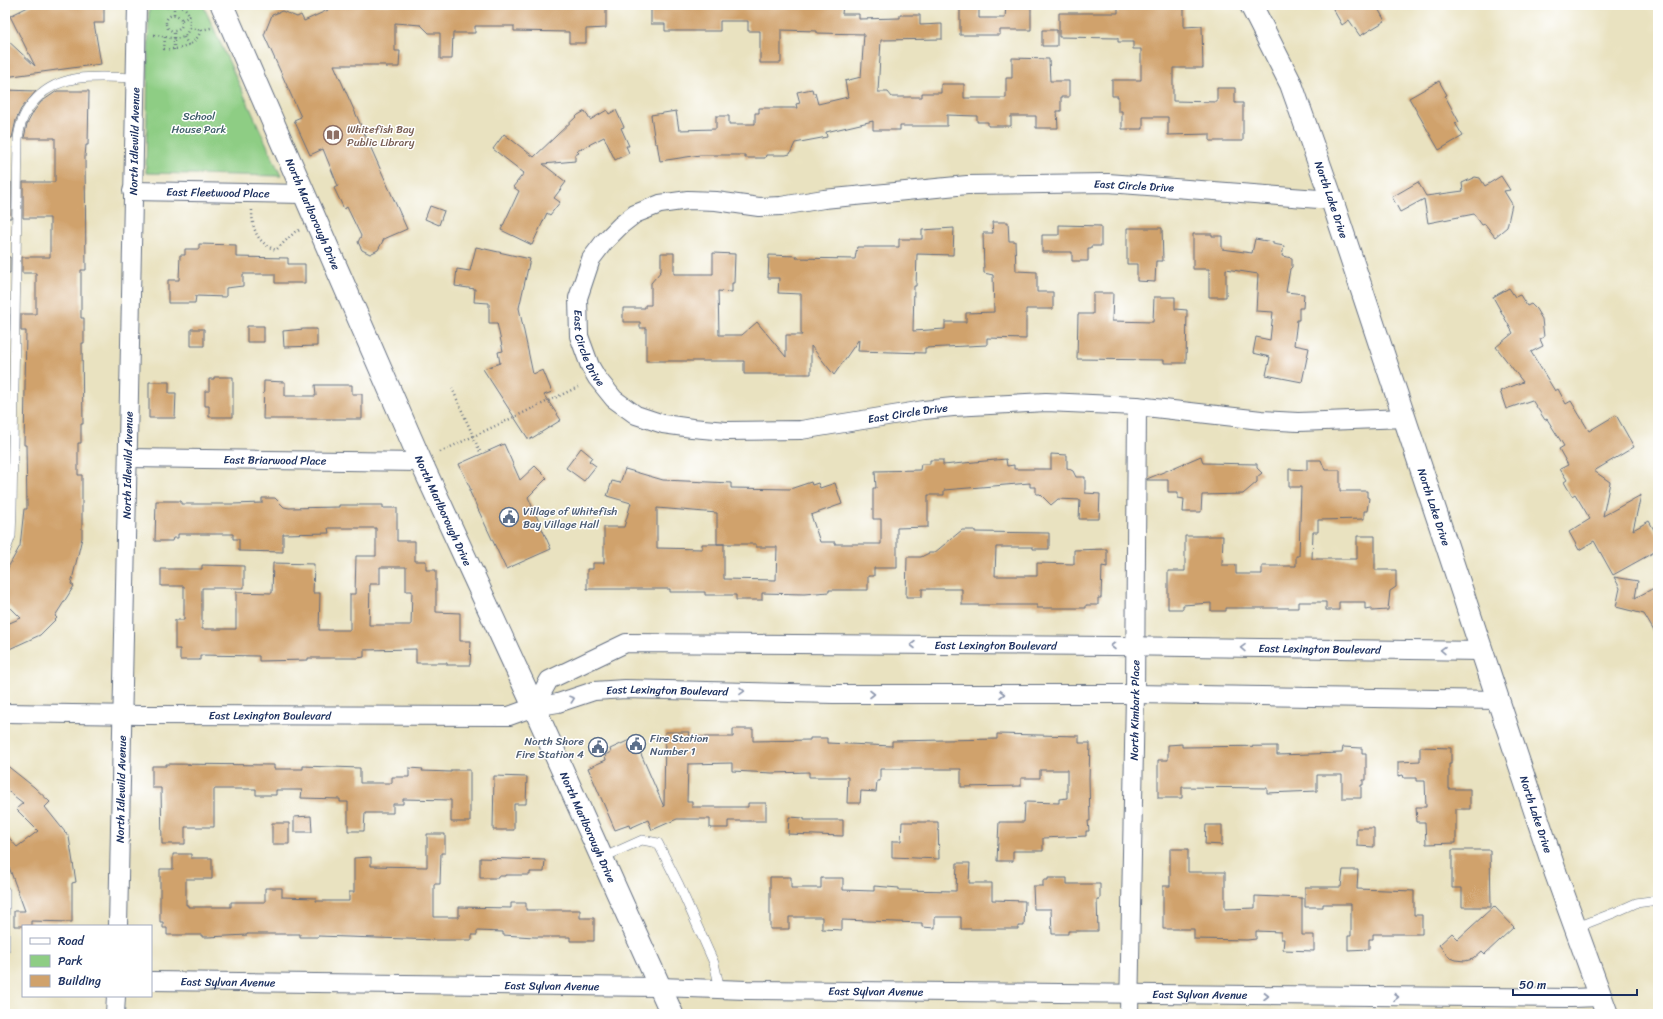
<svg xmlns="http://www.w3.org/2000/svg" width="1663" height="1019" font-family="Sriracha,sans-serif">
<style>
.park{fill:#8ecd84;stroke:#547e71}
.building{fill:#d0a26c;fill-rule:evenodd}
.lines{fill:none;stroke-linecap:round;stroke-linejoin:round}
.service-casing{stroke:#636e80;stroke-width:10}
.minor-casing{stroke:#636e80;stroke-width:20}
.tertiary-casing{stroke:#636e80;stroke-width:24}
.primary-casing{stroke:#636e80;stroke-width:24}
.path{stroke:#636e80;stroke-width:2.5;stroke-dasharray:1 3;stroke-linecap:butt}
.service{stroke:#fff;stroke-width:9}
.minor{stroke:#fff;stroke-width:18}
.tertiary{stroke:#fff;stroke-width:22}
.primary{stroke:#fff;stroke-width:22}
.oneway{stroke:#8d97ae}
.labels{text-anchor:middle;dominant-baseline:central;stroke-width:3;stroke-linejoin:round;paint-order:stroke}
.park-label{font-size:11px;fill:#3e5e69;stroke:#fff}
.education-label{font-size:11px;fill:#785e54;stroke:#fff;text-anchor:start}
.street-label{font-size:11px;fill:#1b2f5e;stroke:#fff}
.service-label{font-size:11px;fill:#4e5e75;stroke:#fff;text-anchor:start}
</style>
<rect width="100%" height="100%" fill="#fff"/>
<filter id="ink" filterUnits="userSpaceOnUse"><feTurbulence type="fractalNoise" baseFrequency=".025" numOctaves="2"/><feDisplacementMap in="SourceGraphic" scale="8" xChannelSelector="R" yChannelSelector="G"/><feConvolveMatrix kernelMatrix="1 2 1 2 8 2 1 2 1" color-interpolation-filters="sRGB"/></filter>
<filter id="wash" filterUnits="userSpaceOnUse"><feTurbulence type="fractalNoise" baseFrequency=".012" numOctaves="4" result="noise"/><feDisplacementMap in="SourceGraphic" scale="16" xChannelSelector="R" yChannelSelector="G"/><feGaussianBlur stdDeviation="0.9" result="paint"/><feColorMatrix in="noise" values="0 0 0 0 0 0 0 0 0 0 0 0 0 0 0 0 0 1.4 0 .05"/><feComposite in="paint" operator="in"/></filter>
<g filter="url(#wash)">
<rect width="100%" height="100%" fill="#e9e2c0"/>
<path class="park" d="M149 5H203L281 176 146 173Z"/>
<g id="blocks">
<path class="building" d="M32 5H104V23H94L101 64 5 77V38L35 66 10 16Z
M328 5H606V28L586 29V43H569V32L514 31V26H475V33H453L452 59H440V33H429L421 25 395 23V51H400L399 67H386V65H334L407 229 384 239 378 250 370 254 362 250 358 242 361 236 347 207 344 209 334 188 338 186 323 149 310 155 294 120 301 117 264 35 272 15 282 11 297 17 301 15 304 21 328 10Z
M651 5H843L842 14H859V19L900 18V15H920V25L942 24V39L881 40 878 92H888L892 97H922V93H941V84H964V98H1006V78H1012V58L1049 59 1050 81H1069V97H1061V111H1057L1058 128H1036V116H1011V126H988V122H977V116L947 115V126H900V130H873V121L826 132 827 137 795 143 790 154 786 155H766L765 158H745V155H700L660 161 657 143H655L651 115 676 111 679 130 716 129V116H729V124H755V113H759V108H797L796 104 800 103 797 92 812 89 813 93H815L818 104 848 97 845 81 861 77 864 34 817 33V31L781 30V63H760V31H748V21H720V31H665V24H651Z
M960 5H979V18H1005L1006 5H1031V30H1000V35H960Z
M1118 5H1184V27L1202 26 1203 68H1173V101L1217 102V88H1235V103H1243V141H1210V134L1168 135V117H1143V129H1122V111H1118V96H1112V80H1141V49H1133V42H1118V38L1059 37V13H1118Z
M1340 5H1376L1385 21 1360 36 1349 20 1342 25 1333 9Z
M1042 30H1057V46H1042Z
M1439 81 1447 95 1445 96 1459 122 1455 123 1463 136 1439 150 1409 98Z
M5 90 36 91 21 109 16 120 12 138H5Z
M57 91H89L88 145H86L85 157 86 270H81V318H84V343H82L83 424H81V443H78V475H82V538L71 584 74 586 55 616 57 618 40 635 5 651V625L21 618 5 602V573L20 546 24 509H27L26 445H24L26 331H21V314H36V273H22V257H50V218H23V182H55V138H24L27 124 34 111 41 102Z
M607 110 609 114 616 110 624 127 621 128 629 146H626L629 153 615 160 604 137 577 151 579 153 575 155V161L543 164 566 182 554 198 560 202 550 215 547 213 532 245 501 230 519 191 513 187 524 173 493 149 504 134 534 157 578 115 585 111 590 120Z
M1501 176 1510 190 1504 191 1512 204 1507 227 1495 237 1485 224 1482 225 1474 214 1428 223 1424 199 1400 212 1392 197 1418 182 1426 196 1463 191 1462 183 1475 177 1480 178 1485 186Z
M5 182H11V218H5Z
M430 206 444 211 439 225 425 219Z
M992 222H1008L1009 241H1015L1016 271 1037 272V292H1053V309H1026V339L987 338V345L925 348V353L858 351 859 339 834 375 811 346V374H744V361H646V328H640V322H623V308H645V305H651V283L661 271V253H674V274H713V253L735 254 734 283H732V292L718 291 719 335H742L757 322 786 357V335H802L801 333V294L778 293 779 278H768L769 255 797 256 796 258 855 259 857 247H899V239H922V230L954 228 953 255 917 254 916 286H914L913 331 945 329V322H966V313L994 312 993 275 984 273 983 233H993Z
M1059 225 1101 226V246H1091V248H1088V261H1072V252H1042V235H1059Z
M1127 228H1162L1163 261H1156L1155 282 1137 281V264H1127Z
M1193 234H1212V236H1222V249L1252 253 1255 239 1273 242V244L1284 246 1282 256 1292 258V267L1290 269 1286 292 1304 294 1303 308H1299V320H1297L1294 345 1309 348 1302 382 1266 375 1270 357 1253 353 1256 337 1270 340 1273 312 1256 311 1258 274 1226 269V297H1209V269H1193Z
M199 244 236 245V257L288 258V264H305V283H275V274H243V286L226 288V297L196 296 195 303H168V280H179L180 255H185V249H199Z
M476 247 530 259 519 308 533 374 543 370 552 392 544 395 561 420 529 440 483 369 500 363 498 352 503 351 497 323H489V303L474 302 475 289 455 286 457 269 470 271Z
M5 257H10V273H5Z
M1509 288 1515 297 1520 295 1527 306 1531 304 1536 309 1542 319 1544 337 1540 339 1543 346 1531 352 1555 391 1558 389 1566 404 1571 401 1589 431 1616 415 1634 447 1594 471 1610 482 1603 516 1641 495 1633 530 1649 521 1658 537V550L1613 575 1594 541 1579 550 1569 532 1590 519 1575 494 1572 496 1564 482 1567 480 1560 469 1568 465 1559 449 1564 446 1547 419 1545 420 1532 400 1506 409 1500 391 1523 382 1496 347 1513 333 1493 297Z
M1093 293H1113L1112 321 1153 322 1154 297H1175V309L1187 310 1186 363H1164V360L1077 359 1078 314H1093Z
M5 314H9V331H5Z
M247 326H264V342H247Z
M191 329H204V346H191Z
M304 329H317V346L284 347 283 331Z
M214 377H233V417H209V406H205V391H209V379H214Z
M264 381 285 382V396H316L315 385H352V394H362V419H263Z
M149 382H169V393H176L175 418H149Z
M504 444 520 480 535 466 547 478 528 497 551 549 506 569 469 490H471L459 464Z
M581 448 592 457 589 461 596 466 584 481 566 468Z
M1051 454 1067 455V468L1073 471 1076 477H1085V493L1100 494 1099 519H1079L1080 500 1058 499 1051 505 1040 494H1036V487H1030V483L944 490V495H928V527L897 528V568H874V576H868V590H829V592L804 594 762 593V600H736V595H705V592H670V589H587V569H593V563H604V527H624L631 503 607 496 612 481 620 483 625 469 663 480 731 483V488L790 489 811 482 812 485 818 483 820 488 835 483 842 504 811 515 820 542H835V544H881V519H873V488H876L875 471 920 470 921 464H930V460H943V465L1006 459 1007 466 1014 465V469H1051ZM657 508 717 513V544H756V547H777L776 580 724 579V544H702V549L657 548Z
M1201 456 1203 463 1257 464V468L1262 473 1257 477V482L1243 494 1202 495 1201 512H1183L1184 499 1178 498V492H1168V480H1147V479Z
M1307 460H1321L1325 470H1340V491H1367V497L1369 498 1367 511H1364V519L1318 520V532H1313L1312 559H1357V536H1375V570H1396V587L1390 591 1388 610 1372 611V608L1365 609V602H1339V610H1326V602H1298V608H1226V611H1211V603L1183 605V609H1168V571H1185V536H1223L1222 565H1236V574H1262V566H1296V556H1299L1301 487H1289V469L1307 470Z
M262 498H275L284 507 289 508 339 507V505H383V508H397V541H415V561H426V570H436V612L460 613V641H471L470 665H447V663H416V649L364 650V657L358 658H308V660L259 661V656L200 655V660H180V649H175V620H184V586H161V569H202V565L244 566V588H202V629H236V592L272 593 273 563 314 564 313 593H320L319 630H350V594H355L356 556H376V528H328L329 533 283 534V552L239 551V539H233V534H178V538H173L172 541H155L156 501H181V504H233L262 503ZM380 567H406V591H412L411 625H369L370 584H380Z
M962 530H975V532L1049 533V549H1033V547H996L995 576H1037V563L1074 564V550L1107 549V567L1102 566 1101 598H1098V605H1086V608H1037V605H962V589H922V597H906L907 557H921L929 553H934Z
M1614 577 1638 581 1635 598 1652 589 1658 597V638L1644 614 1616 607 1620 588Z
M733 729H753V741L810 740V738H827V743L892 746V741L997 739V734L1079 736V743H1090L1089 778 1090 821H1088L1089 831H1086V836L1043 838V851H1013V861H997L999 822H1024L1025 802 1059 803V799L1067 798V770H1040V778H1021V786L961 787V769H880V781H877L876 792 861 791 860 803H847L848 777H809V772L772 773 732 771V763L688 764 687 802H692V807H748V803H766V821H728V828H710V819H677L652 830 648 820 630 828 629 825 615 830 588 768 606 760 605 755 611 752 610 749 634 738 664 807 665 732H689L688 737H733Z
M1182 744V747L1277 746V755L1342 753 1343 747 1362 748V754H1366V780H1363V785H1361V798H1342V775H1317V791L1267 793V788L1182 787V798H1158V760H1168V745Z
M1420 747 1451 748V764H1449V789H1470V809H1456V843L1426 844 1425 822H1417L1416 807H1426L1425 781H1416V778H1404L1403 775 1398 776V762L1420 761Z
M5 764 34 787 50 802 45 807 69 837 76 882 72 883V922L31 921V926H14V911H25L5 856V833L17 847 38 831 16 809 23 803 5 789Z
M166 764 274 765V769H303V766L360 768V783H392V777H409V768L423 769 422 771 451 772V770H470V822H451V800L403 799V804H393V813H365L364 831H348V802H340V799L301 798 302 790H276V795H256V789H214V827H185V844H162L161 788H152V766H166Z
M494 776 527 777 526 804H514V830H493Z
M311 816 312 832H294V817Z
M789 817 804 818V820H843V836L788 834Z
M902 822H938L939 859 892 857V841H901Z
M272 823H289V844H272Z
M1206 825H1222V845L1205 844Z
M1357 828H1374V847L1357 846Z
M427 834H445V853H441L440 884H434V917H459V907L511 908V903H526V910H580V918H594V941H570V937H534L503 935V932L477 931V935H472V940H436L318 936V937H300V934H247V935L208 937H202V935H167V928H163V922H160V869H173V854H191V858H212V879H186V905H188V907H231V902H265V888H282V897L316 898V901H349V892H354V858L371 857V866L427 867Z
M1170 849H1188V872H1225V909L1255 908V896L1302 898V935H1314V951L1283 950 1284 939H1281V932L1256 931V939L1247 940 1194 939V929H1163V886H1170Z
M1452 850H1490L1491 907H1462V888H1452Z
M480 858 545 860 544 872H530V875H505V876H498V878H480Z
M957 863H970L969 883H992V900L1025 901 1024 926H1018V929H961V917H935V928L922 927V923L842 920V930L822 929V917H789V929H770V877H791V888H821V878H843V890L874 891V886L899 888V890L956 891Z
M1343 870H1358L1357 889 1414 891V915H1422V934H1373V939H1369V949L1348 950V936H1351V904H1323V907H1305V887H1341Z
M1048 878H1067V884H1100V899H1097L1098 931H1068V934H1052L1051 909H1034L1033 886H1043V880H1048Z
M1494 906 1514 927 1485 954 1482 951 1473 959 1465 961 1455 960 1450 958 1439 945 1452 933 1458 939Z"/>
</g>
</g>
<g filter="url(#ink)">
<use href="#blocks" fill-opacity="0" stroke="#636e80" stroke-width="1"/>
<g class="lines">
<g class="service-casing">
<path id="service" d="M5 552 11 536 12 508 18 139C20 122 25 110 37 98 63 71 103 77 136 78
M602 858 642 840 658 843 679 885 714 963 720 989
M5 891V949
M1575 928 1616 912 1636 903 1658 900"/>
</g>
<g class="minor-casing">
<g id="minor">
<path id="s1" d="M132 191 304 194"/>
<path id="s2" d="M1332 200 1108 183 967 185 824 199 781 206 759 207 716 201 688 200 660 204 635 214 621 225 604 242 591 259 578 298 579 336 590 366 597 378 614 399 636 415 663 424 692 428 726 431 801 430 924 410 953 407 1046 402 1137 406 1261 420 1298 422 1405 418"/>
<path id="s3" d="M128 458 421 462"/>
<path id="s4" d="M534 707 549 680 626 643 1114 646 1482 651"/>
<path id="s5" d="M5 713 140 715 509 716 534 707 558 703 594 691 625 689 833 694H1135L1499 700"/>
<path id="s6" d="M118 926 137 5"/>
<path id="s7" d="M151 981 659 987 747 990 1571 998 1601 997"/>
<path d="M115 1014 116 996"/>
<path id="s8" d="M1129 1014 1135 694 1137 406"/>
</g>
</g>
<g class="tertiary-casing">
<g id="tertiary">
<path id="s9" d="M222 5 421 462 534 707 672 1014"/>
</g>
</g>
<g class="primary-casing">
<g id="primary">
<path id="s10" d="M1251 5 1291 84 1332 200 1556 874 1607 1014"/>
</g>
</g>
<path class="path" d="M174 14V5
M166 23a8 8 0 1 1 16 0a8 8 0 1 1-16 0Z
M182 20 190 16
M190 28 201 30 211 28
M154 35C166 35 170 41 184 37 193 27 193 6 175 5 172 5 168 7 165 8V5
M165 37 164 49C180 50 195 47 201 30
M184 37 189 46
M174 50V31
M252 210C252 229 257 243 276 250L295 232 300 230
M452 388 481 454
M440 452 578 387"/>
<use href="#service" class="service"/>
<use href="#minor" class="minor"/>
<use href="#tertiary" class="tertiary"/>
<use href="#primary" class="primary"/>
</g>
<defs><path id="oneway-chevron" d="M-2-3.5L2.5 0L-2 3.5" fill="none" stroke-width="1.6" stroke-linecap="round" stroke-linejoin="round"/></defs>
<g class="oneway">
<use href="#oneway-chevron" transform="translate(913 645) rotate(-180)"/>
<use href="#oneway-chevron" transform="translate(1113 646) rotate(-180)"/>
<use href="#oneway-chevron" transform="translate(1243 648) rotate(-179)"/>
<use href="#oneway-chevron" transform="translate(1443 650) rotate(-179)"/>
<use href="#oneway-chevron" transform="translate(742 691) rotate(1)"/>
<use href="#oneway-chevron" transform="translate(872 694)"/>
<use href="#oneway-chevron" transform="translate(1002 694)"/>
<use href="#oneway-chevron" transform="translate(572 699) rotate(-19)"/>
<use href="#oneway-chevron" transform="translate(1266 996)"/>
<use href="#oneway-chevron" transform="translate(1396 997)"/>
</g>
</g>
<defs>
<g id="library-ring" transform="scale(1)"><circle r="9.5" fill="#fff" stroke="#8d6e63" stroke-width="1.5"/><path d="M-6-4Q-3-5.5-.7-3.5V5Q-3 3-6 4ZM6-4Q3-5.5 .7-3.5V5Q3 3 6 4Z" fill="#8d6e63"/></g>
<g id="civic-ring" transform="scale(1)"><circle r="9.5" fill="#fff" stroke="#5c6f8a" stroke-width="1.5"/><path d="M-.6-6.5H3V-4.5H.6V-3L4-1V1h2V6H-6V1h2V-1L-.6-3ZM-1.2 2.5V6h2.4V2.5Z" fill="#5c6f8a"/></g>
</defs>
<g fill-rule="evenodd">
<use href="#library-ring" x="333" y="135"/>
<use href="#civic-ring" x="509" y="517"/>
<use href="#civic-ring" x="636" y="744"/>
<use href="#civic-ring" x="598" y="747"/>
</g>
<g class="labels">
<g class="park-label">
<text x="199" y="116">School<tspan x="199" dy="13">House Park</tspan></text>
</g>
<g class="education-label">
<text x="347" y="129">Whitefish Bay<tspan x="347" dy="13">Public Library</tspan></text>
</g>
<g class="street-label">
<text stroke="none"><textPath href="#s6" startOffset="785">North Idlewild Avenue</textPath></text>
<text transform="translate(1134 186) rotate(3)">East Circle Drive</text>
<text stroke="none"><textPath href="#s1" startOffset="86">East Fleetwood Place</textPath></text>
<text stroke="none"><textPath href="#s10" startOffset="211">North Lake Drive</textPath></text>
<text stroke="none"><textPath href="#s9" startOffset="228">North Marlborough Drive</textPath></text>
<text stroke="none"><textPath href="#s2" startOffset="858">East Circle Drive</textPath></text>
<text stroke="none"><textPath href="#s2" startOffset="1219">East Circle Drive</textPath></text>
<text stroke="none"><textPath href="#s3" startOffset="147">East Briarwood Place</textPath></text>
<text stroke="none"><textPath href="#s6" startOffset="461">North Idlewild Avenue</textPath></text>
<text stroke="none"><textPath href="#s10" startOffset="535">North Lake Drive</textPath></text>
<text stroke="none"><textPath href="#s9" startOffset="552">North Marlborough Drive</textPath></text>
<text stroke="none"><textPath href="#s4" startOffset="486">East Lexington Boulevard</textPath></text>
<text stroke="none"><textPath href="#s4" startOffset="810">East Lexington Boulevard</textPath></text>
<text stroke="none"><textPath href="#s5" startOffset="666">East Lexington Boulevard</textPath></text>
<text stroke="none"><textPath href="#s8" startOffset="304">North Kimbark Place</textPath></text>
<text stroke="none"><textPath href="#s5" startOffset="265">East Lexington Boulevard</textPath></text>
<text stroke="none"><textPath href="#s6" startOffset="137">North Idlewild Avenue</textPath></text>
<text stroke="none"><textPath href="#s10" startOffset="859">North Lake Drive</textPath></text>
<text stroke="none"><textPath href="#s9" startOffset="900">North Marlborough Drive</textPath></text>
<text stroke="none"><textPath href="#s7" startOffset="77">East Sylvan Avenue</textPath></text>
<text stroke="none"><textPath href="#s7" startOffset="401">East Sylvan Avenue</textPath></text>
<text stroke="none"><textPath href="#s7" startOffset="725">East Sylvan Avenue</textPath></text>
<text stroke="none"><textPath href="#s7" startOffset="1049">East Sylvan Avenue</textPath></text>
</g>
<g class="service-label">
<text x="523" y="511">Village of Whitefish<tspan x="523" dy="13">Bay Village Hall</tspan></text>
<text x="650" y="738">Fire Station<tspan x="650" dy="13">Number 1</tspan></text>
<text x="584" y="741" text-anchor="end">North Shore<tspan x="584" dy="13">Fire Station 4</tspan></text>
</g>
</g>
<rect width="1663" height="1019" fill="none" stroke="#fff" stroke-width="20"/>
<rect x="22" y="925" width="130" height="72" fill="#ffffff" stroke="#a4acbf"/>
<rect x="30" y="938" width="20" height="6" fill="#ffffff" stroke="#a4acbf"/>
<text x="58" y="945" font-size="12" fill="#1b2f5e">Road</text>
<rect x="30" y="955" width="20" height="12" fill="#8ecd84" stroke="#a4acbf"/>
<text x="58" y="965" font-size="12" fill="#1b2f5e">Park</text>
<rect x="30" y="975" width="20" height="12" fill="#d0a26c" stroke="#a4acbf"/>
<text x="58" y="985" font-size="12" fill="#1b2f5e">Building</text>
<path d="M1513 989v6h124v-6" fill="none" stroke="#1b2f5e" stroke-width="2"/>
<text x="1519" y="989" font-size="12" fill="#1b2f5e" stroke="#ffffff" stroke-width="3" paint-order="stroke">50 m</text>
</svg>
